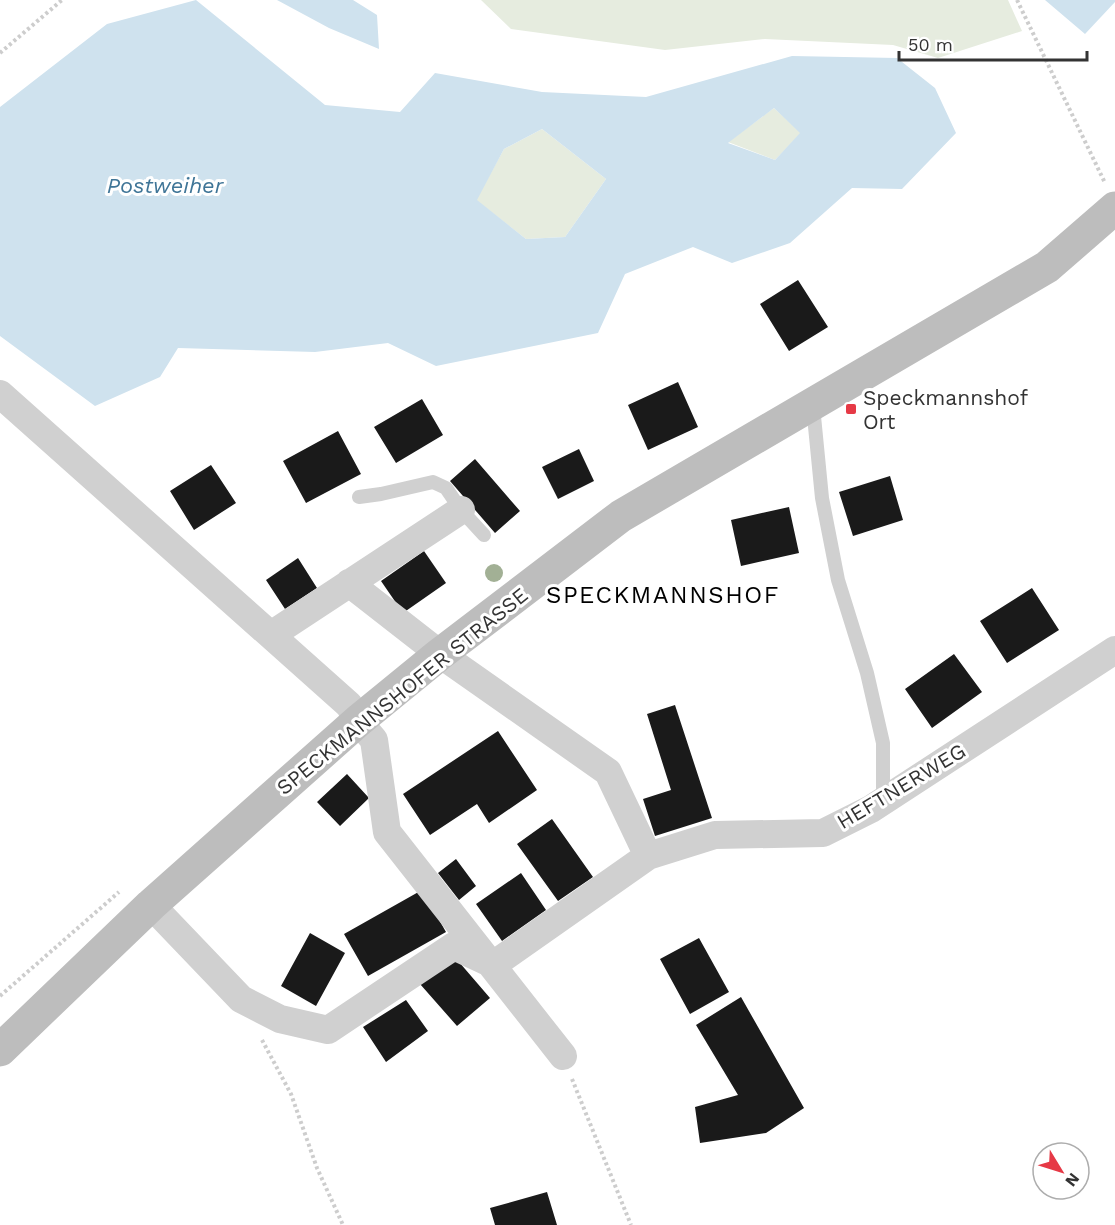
<svg xmlns="http://www.w3.org/2000/svg" width="1115" height="1225" font-family="'Work Sans',sans-serif">
<style>
.green{fill:#e6ecdf}
.water{fill:#cfe2ee;fill-rule:evenodd}
.building{fill:#1a1a1a}
.lines{fill:none;stroke-linecap:round;stroke-linejoin:round}
.path{stroke:#cdcdcd;stroke-width:4;stroke-dasharray:3 3;stroke-linecap:butt}
.lane{stroke:#d0d0d0;stroke-width:14}
.street{stroke:#d0d0d0;stroke-width:28}
.secondary{stroke:#bdbdbd;stroke-width:33}
.tree{fill:#a2b095}
.poi-dot{fill:#e63946;stroke:#fff;stroke-width:2}
.labels{text-anchor:middle;dominant-baseline:central;stroke-width:6;stroke-linejoin:round;paint-order:stroke}
.poi-label{font-size:21px;fill:#333;stroke:#fff;text-anchor:start}
.street-label{font-size:21px;fill:#333;stroke:#fff}
.water-label{font-size:22px;font-style:italic;fill:#3f7597;stroke:#fff}
.quarter-label{font-size:24px;letter-spacing:1.5px;fill:#000;stroke:#fff}
</style>
<rect width="100%" height="100%" fill="#fff"/>
<path class="green" d="M481 0H1008L1022 31 938 58 893 45 765 39 665 50 511 29Z
M774 108 801 133 775 160 728 142Z
M542 129 606 179 565 237 526 239 476 200 504 149Z"/>
<path class="water" d="M196 0 325 105 400 112 435 73 542 92 646 97 792 56 897 58 935 88 956 133 902 189 852 188 790 243 732 263 693 247 625 274 598 333 436 366 388 343 315 352 178 348 160 377 95 406 0 336V107L107 24ZM774 108 800 133 775 160 728 143ZM542 129 606 179 565 237 526 239 477 200 504 149Z
M277 0H353L377 15 379 49 329 28Z
M1045 0H1115V2L1085 34Z"/>
<path class="building" d="M798 280 828 327 789 351 760 304Z
M678 382 698 427 648 450 628 405Z
M422 399 443 435 396 463 374 427Z
M338 431 361 474 306 503 283 461Z
M579 449 594 481 558 499 542 467Z
M475 459 520 511 495 533 450 481Z
M211 465 236 503 194 530 170 491Z
M890 476 903 520 853 536 839 492Z
M789 507 799 553 741 566 731 520Z
M424 551 446 583 403 613 381 581Z
M298 558 317 588 285 609 266 580Z
M1032 588 1059 630 1007 663 980 621Z
M954 654 982 692 932 728 905 689Z
M675 705 712 818 655 836 643 799 671 790 647 714Z
M498 731 537 790 489 823 477 804 430 835 403 794Z
M347 774 369 798 340 826 317 802Z
M552 819 593 877 558 901 517 844Z
M456 859 476 886 459 900 438 873Z
M521 873 546 910 502 941 476 904Z
M422 890 446 932 368 976 344 934Z
M310 933 345 953 316 1006 281 986Z
M699 938 729 992 690 1014 660 959Z
M453 955 490 998 457 1026 420 984Z
M741 997 804 1108 766 1133 700 1143 695 1107 738 1095 696 1025Z
M406 1000 428 1031 386 1062 363 1027Z
M547 1192 557 1225H495L490 1208Z"/>
<g class="lines">
<path class="path" d="M1017 0 1105 183
M0 53 62 0
M0 996 119 892
M262 1040 291 1094 317 1168 343 1225
M572 1079 631 1225"/>
<path class="lane" d="M813 406 822 498 838 580 867 673 883 743V801
M359 497 381 494 433 482 446 488 461 510 484 535"/>
<path class="street" d="M0 394 349 705 358 721 374 740 387 832 563 1056
M349 583 440 654 608 772 648 856
M271 635 461 510
M151 905 241 999 280 1019 328 1030 454 946 486 961
M493 965 648 856 715 835 823 833 871 809 1115 650"/>
<path class="secondary" d="M0 1050 151 905 358 721 440 654 621 516 1047 267 1115 208"/>
</g>
<circle class="tree" cx="494" cy="573" r="9"/>
<rect class="poi-dot" x="845" y="403" width="12" height="12" rx="3"/>
<g class="labels">
<g class="poi-label">
<text x="863" y="397">Speckmannshof<tspan x="863" dy="24">Ort</tspan></text>
</g>
<g class="street-label">
<text transform="translate(402 691) rotate(-39)">SPECKMANNSHOFER STRASSE</text>
<text transform="translate(901 786) rotate(-31)">HEFTNERWEG</text>
</g>
<g class="water-label">
<text x="165" y="185">Postweiher</text>
</g>
<g class="quarter-label">
<text x="663" y="595">SPECKMANNSHOF</text>
</g>
</g>
<g transform="translate(1061 1171) rotate(128)"><circle r="28" fill="#ffffff" stroke="#adadad" stroke-width="1.5"/>
<path d="M0-4.5L10 22L0 15L-10 22Z" fill="#e63946"/>
<text y="-9" font-size="16" font-weight="bold" text-anchor="middle" fill="#333333">N</text>
</g>
<path d="M899 51v9h188v-9" fill="none" stroke="#333333" stroke-width="3"/>
<text x="908" y="51" font-size="18" fill="#333333" stroke="#ffffff" stroke-width="4.5" paint-order="stroke">50 m</text>
</svg>
